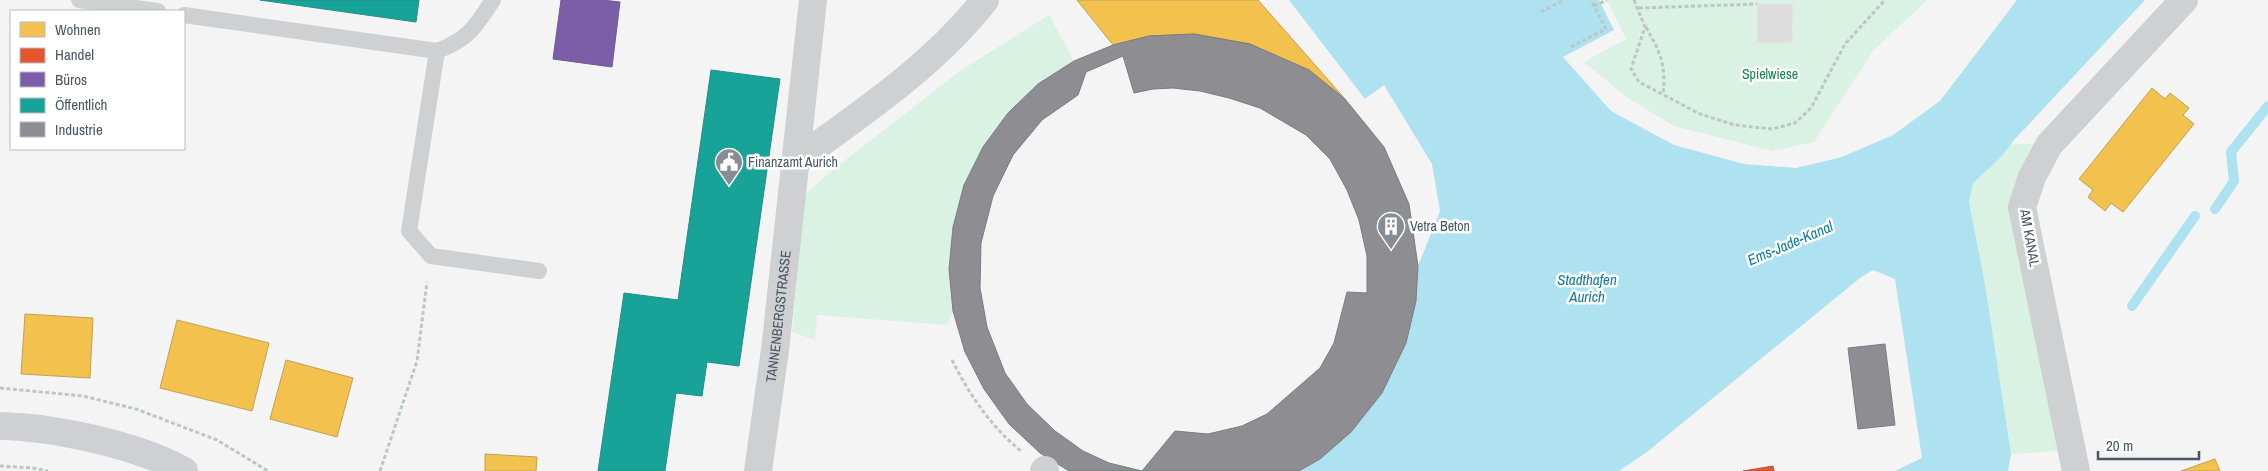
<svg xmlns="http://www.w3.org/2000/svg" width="2268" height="471" font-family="'Archivo Narrow',sans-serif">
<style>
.green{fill:#d9f2e3}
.water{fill:#aee2f0}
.homes{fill:#f2c14e;stroke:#c0a154}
.shops{fill:#e4572e;stroke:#b6573d}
.offices{fill:#7b5ea7;stroke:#6c5c92}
.public{fill:#17a398;stroke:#268c88}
.industry{fill:#8d8d92;stroke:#797c83;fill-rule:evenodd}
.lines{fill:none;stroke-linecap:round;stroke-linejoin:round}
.stream{stroke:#aee2f0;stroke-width:10}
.building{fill:#ddddde;stroke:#e5e6e7}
.path{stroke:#bcc7c4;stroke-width:3;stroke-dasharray:4 2.5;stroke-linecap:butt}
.service{stroke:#ced0d2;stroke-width:16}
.minor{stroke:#ced0d2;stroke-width:28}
.secondary{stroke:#ced0d4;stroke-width:28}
.labels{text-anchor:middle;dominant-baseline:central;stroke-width:5;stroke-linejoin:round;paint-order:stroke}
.park-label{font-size:14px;fill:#17864f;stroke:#fff}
.poi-label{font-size:14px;fill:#4a5661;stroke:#fff;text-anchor:start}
.street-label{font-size:14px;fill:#4a5661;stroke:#fff}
.water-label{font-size:15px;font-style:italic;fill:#0c7c9b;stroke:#fff}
</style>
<rect width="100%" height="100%" fill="#f4f4f4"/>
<path class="green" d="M1607 0H1927L1873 51 1814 142 1772 151 1674 126 1626 97 1584 62 1626 39Z
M1049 15 1074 61 1038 84 1008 113 983 147 964 185 953 227 949 269 953 311 947 325 817 315 815 340 792 332 805 195 830 172 960 71Z
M2041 143 2022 180 2059 451 2011 454 1985 284 1969 202 1973 182 2002 156 2010 145Z"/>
<path class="water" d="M1289 0H1599L1614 30 1563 57 1611 111 1674 145 1744 164 1796 168 1842 157 1893 135 1940 101 2017 0H2145L2014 140 2002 156 1973 183 1969 202 1985 284 2011 454 2008 471H1895L1922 458 1895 279 1873 270 1860 278 1647 452 1619 471H1299L1320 459 1351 432 1382 393 1406 343 1416 301 1418 266 1440 211 1432 164 1384 85 1365 99Z"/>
<path class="homes" d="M1077 0H1258L1345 99 1309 70 1250 44 1194 34 1149 36 1113 45Z
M2152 88 2165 99 2170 93 2189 108 2183 115 2194 124 2123 212 2111 203 2105 211 2088 197 2093 190 2079 179Z
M25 314 93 318 90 378 21 374Z
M177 320 269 343 252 411 160 388Z
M286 360 353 378 337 437 270 419Z
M485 454 537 457 536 471H485Z
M2215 459 2220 471H2181Z"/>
<path class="shops" d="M1773 466 1774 471H1743Z"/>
<path class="offices" d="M561 0H602L620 2 612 67 553 59Z"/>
<path class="public" d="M260 0H419L416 22Z
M711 70 780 79 739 366 707 362 702 396 676 393 665 471H598L624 293 678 300Z"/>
<path class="industry" d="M1194 34 1250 44 1309 70 1345 99 1384 147 1409 204 1418 266 1416 301 1406 343 1382 393 1351 432 1320 459 1299 471H1069L1040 453 1009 424 984 389 965 352 953 311 949 269 953 227 964 185 983 147 1008 113 1038 84 1074 61 1113 45 1149 36ZM1123 56 1134 93 1153 89 1173 88 1200 91 1229 98 1260 108 1306 135 1330 159 1347 190 1359 220 1367 256V293L1347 292 1334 343 1320 368 1267 414 1242 426 1208 434 1175 431 1142 471 1109 463 1083 451 1055 431 1027 404 1005 373 987 327 980 288 981 243 993 196 1013 155 1042 120 1078 95 1086 72Z
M1885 344 1895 425 1858 429 1848 348Z"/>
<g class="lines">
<path class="stream" d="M2215 209 2234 181 2231 152 2268 106
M2132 306 2195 216"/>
</g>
<path class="building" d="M1757 4H1793L1792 43H1757Z"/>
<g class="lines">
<path class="path" d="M1634 0 1645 27 1631 69 1639 82 1700 114 1735 125 1772 129 1795 123 1811 108 1845 44 1885 0
M1594 6 1607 0
M1639 8 1757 4
M1541 12 1564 0
M1646 27C1661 54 1666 64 1663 95
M1571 47 1606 29 1591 0
M952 360C969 394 991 427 1021 451
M0 388 83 396 136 409 217 440 268 471
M0 466 32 468 48 471
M380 471 417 361 427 282"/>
<path class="service" d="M79 0 158 11
M184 15 437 51C469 39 475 27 493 0
M437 51 409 231 431 256 539 271"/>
<g class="minor">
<path d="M796 161C863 112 933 66 985 0"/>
<path id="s1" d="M758 471 775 350 813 0"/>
<path d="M1044 471 1045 470"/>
<path d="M2076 471 2022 207 2032 177 2049 145 2184 0"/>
</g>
<path class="secondary" d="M0 426C53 427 138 445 184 471"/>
</g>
<defs>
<g id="civic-pin" transform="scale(1.4375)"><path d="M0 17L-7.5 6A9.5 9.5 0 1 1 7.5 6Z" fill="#868d94" stroke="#fff"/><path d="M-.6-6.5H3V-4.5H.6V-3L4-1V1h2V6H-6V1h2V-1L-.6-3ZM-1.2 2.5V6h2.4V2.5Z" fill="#fff"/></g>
<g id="building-pin" transform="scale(1.4375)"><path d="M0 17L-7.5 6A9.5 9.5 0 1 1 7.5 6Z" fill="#868d94" stroke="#fff"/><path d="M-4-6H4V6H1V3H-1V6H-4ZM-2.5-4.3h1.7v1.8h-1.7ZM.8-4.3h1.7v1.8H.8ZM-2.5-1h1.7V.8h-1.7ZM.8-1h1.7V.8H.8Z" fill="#fff"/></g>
</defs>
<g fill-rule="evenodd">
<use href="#civic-pin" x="729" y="162"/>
<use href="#building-pin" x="1391" y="226"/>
</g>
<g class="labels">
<g class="park-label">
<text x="1770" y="74">Spielwiese</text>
</g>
<g class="poi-label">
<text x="748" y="162">Finanzamt Aurich</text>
<text x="1410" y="226">Vetra Beton</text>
</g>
<g class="street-label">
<text transform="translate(2030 238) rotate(80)">AM KANAL</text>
<text stroke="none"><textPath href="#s1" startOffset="156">TANNENBERGSTRASSE</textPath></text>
</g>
<g class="water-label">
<text transform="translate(1790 243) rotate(-23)">Ems-Jade-Kanal</text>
<text x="1587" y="279">Stadthafen<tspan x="1587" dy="17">Aurich</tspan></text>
</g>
</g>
<rect x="10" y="10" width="175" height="140" fill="#ffffff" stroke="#b7bbc0"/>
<rect x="20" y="22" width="25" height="15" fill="#f2c14e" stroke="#b7bbc0"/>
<text x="55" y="35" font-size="15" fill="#4a5661">Wohnen</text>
<rect x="20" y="48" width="25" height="15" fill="#e4572e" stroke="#b7bbc0"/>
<text x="55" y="60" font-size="15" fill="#4a5661">Handel</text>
<rect x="20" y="72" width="25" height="15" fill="#7b5ea7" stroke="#b7bbc0"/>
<text x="55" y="85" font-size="15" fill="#4a5661">Büros</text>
<rect x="20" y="98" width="25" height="15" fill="#17a398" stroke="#b7bbc0"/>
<text x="55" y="110" font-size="15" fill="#4a5661">Öffentlich</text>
<rect x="20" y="122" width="25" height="15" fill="#8d8d92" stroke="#b7bbc0"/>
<text x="55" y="135" font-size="15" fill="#4a5661">Industrie</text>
<path d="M2098 451v8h101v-8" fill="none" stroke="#4a5661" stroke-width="2.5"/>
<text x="2106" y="451" font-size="15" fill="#4a5661" stroke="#ffffff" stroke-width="4" paint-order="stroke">20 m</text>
</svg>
